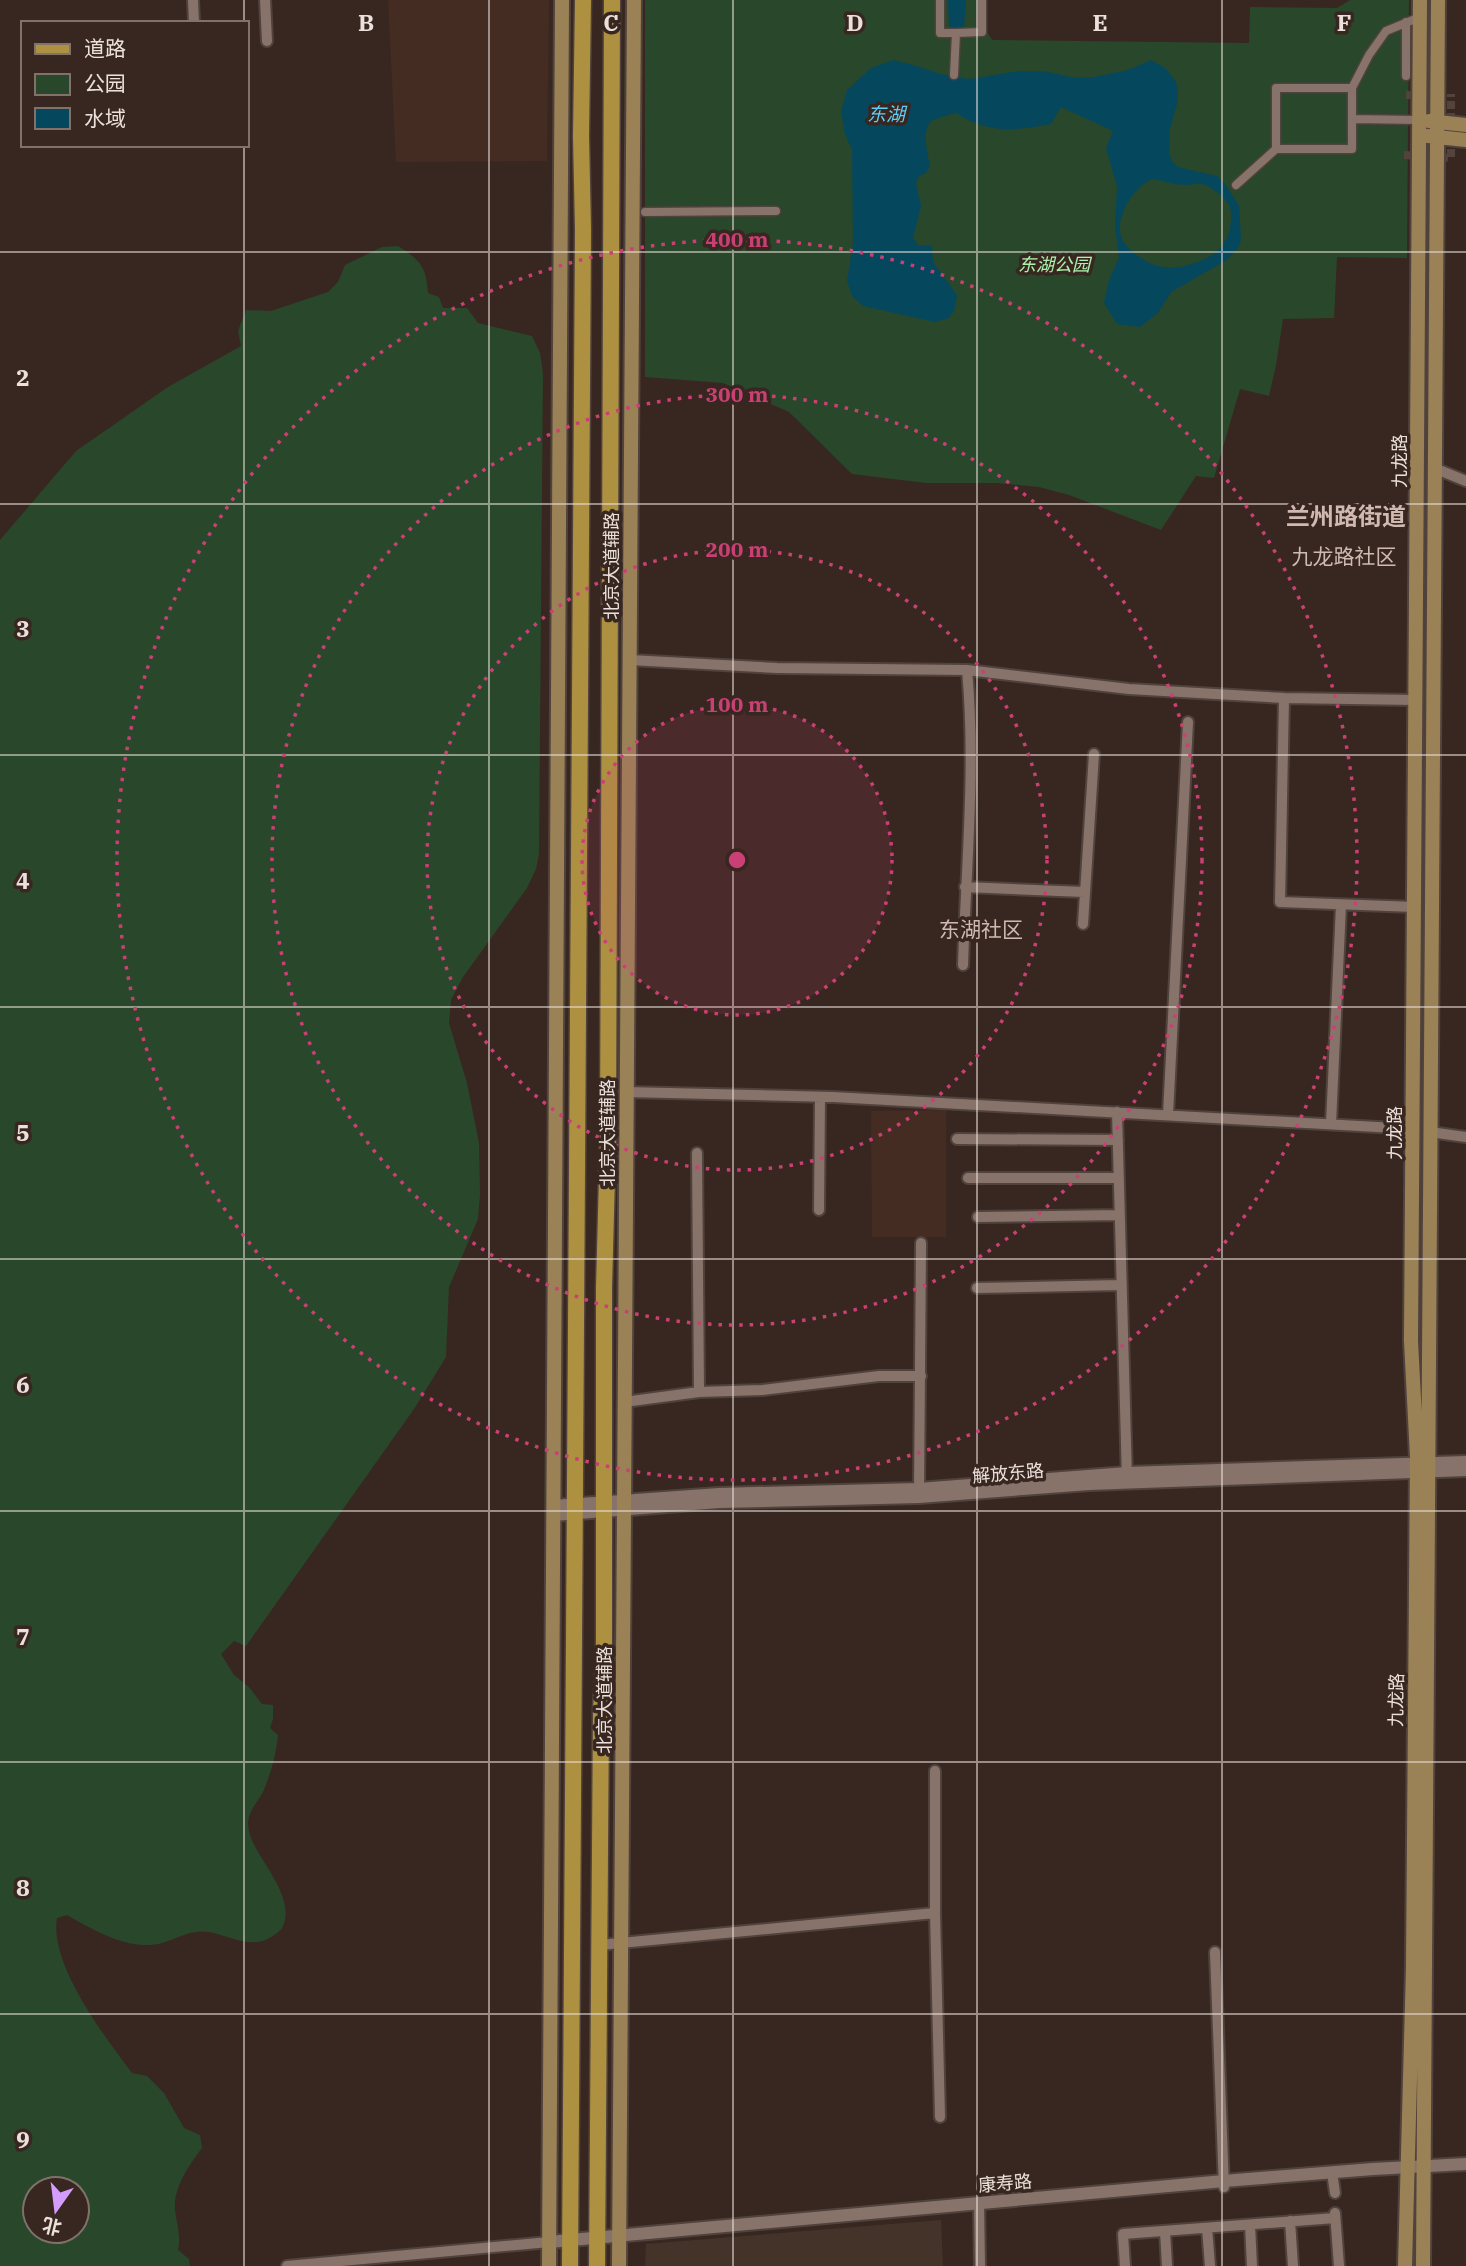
<svg xmlns="http://www.w3.org/2000/svg" width="1466" height="2266" font-family="'IBM Plex Serif','Noto Sans SC',serif">
<style>
.industrial{fill:#433329}
.built{fill:#442c23}
.green{fill:#29472a;fill-rule:evenodd}
.water{fill:#05485d;fill-rule:evenodd}
.lines{fill:none;stroke-linecap:round;stroke-linejoin:round}
.pedestrian-tunnel{stroke:#53433c;stroke-width:8;stroke-dasharray:8 4;stroke-linecap:butt}
.pedestrian-casing{stroke:#50423c;stroke-width:11}
.minor-casing{stroke:#50423c;stroke-width:14}
.tertiary-casing{stroke:#50423c;stroke-width:16}
.secondary-casing{stroke:#50423c;stroke-width:18}
.primary-casing{stroke:#50423c;stroke-width:19}
.pedestrian{stroke:#87736a;stroke-width:8}
.minor{stroke:#87736a;stroke-width:10}
.tertiary{stroke:#87736a;stroke-width:12}
.secondary{stroke:#9a8256;stroke-width:14}
.primary{stroke:#ad9141;stroke-width:16}
.grid{fill:none;stroke:#ebe0db;stroke-width:2;stroke-opacity:0.55}
.ring{fill:none;stroke:#ca4075;stroke-width:3.5;stroke-dasharray:3.5 7}
.labels{text-anchor:middle;dominant-baseline:central;stroke-width:7;stroke-linejoin:round;paint-order:stroke}
.park-label{font-size:18px;font-style:italic;fill:#abf2ad;stroke:#382720}
.street-label{font-size:18px;fill:#ebe0db;stroke:#382720}
.water-label{font-size:19px;font-style:italic;fill:#5ecdf8;stroke:#382720}
.quarter-label{font-size:21px;fill:#cfb9b0;stroke:#382720}
.district-label{font-size:24px;font-weight:bold;fill:#cfb9b0;stroke:#382720}
.grid-label{font-size:23px;text-anchor:middle;font-weight:bold;fill:#ebe0db;stroke:#382720;stroke-width:7;stroke-linejoin:round;paint-order:stroke}
.centre{fill:#ca4075;stroke:#382720;stroke-width:3.5}
.ring-label{font-size:21px;text-anchor:middle;font-weight:bold;fill:#ca4075;stroke:#382720;stroke-width:7;stroke-linejoin:round;paint-order:stroke}
</style>
<rect width="100%" height="100%" fill="#382720"/>
<path class="industrial" d="M941 2220 943 2266H645L646 2244Z"/>
<path class="built" d="M388 0H549L547 161 396 162Z
M946 1110V1237H872L871 1111Z"/>
<path class="green" d="M645 0H983V25L992 40 1249 43 1250 7 1337 8 1350 0H1409L1407 258 1337 257 1334 318 1283 319 1276 365 1269 396 1240 389 1214 478 1196 476 1161 530 1069 495 1039 487 997 483H926L852 474 789 412 723 383 645 377Z
M398 246C421 261 426 266 428 293L439 297 443 308H467L478 323 532 336 540 353 543 373 539 854 536 869 527 888 463 977 451 1000 449 1023 467 1083 479 1143 480 1195 478 1219 449 1287 446 1357 414 1409 246 1646 234 1641 221 1654 234 1675 249 1687 262 1704 273 1705V1719L270 1728 278 1735C276 1754 272 1769 265 1787 258 1806 243 1811 250 1835 257 1859 298 1899 282 1928 281 1930 276 1934 274 1935 253 1951 231 1936 209 1932 192 1929 178 1938 162 1943 131 1952 93 1930 67 1915L57 1918C49 1964 105 2037 132 2073L147 2076 164 2093 184 2128 200 2135 202 2148C189 2165 173 2188 175 2210 177 2225 181 2235 178 2250L189 2259 190 2266H0V540L76 451 168 387 241 346 238 331 246 310 271 311 328 292 338 282 345 265 382 247ZM77 2189V2231H35V2189Z"/>
<path class="water" d="M948 0H966L964 28 949 27Z
M1151 60 1165 68 1175 80 1178 89 1177 104 1170 129 1169 154 1172 161 1178 167 1217 176 1226 185 1239 206 1241 240 1238 248 1227 260 1171 292 1158 313 1140 327 1117 324 1104 303 1109 280 1119 257 1115 226 1117 186 1106 148 1113 131 1061 107 1051 124C1015 131 989 134 956 113 950 115 939 117 933 120 920 129 928 154 930 166L926 173 919 176 916 183 921 206 913 238 918 245 932 246 933 262 957 295 954 311 949 318 935 322 863 306 852 296 847 281 853 243 852 149 845 135 841 111 847 90 871 68 893 60 917 66 940 74 970 79 1018 71H1043L1076 78 1094 77 1128 70ZM1153 179C1164 181 1175 185 1185 185 1190 185 1196 183 1201 184 1207 184 1211 188 1215 191 1231 203 1233 208 1230 228 1229 239 1219 251 1209 257 1185 269 1160 273 1138 256 1132 251 1126 247 1123 241 1112 221 1133 186 1153 179Z"/>
<g class="lines">
<path class="pedestrian-tunnel" d="M1406 95 1441 96
M1404 155 1451 158V94"/>
<g class="pedestrian-casing">
<path id="pedestrian" d="M940 0V33H956
M954 75 956 33 982 32V0
M1406 76V22
M1276 88H1352V149H1276Z
M1352 88 1369 55 1386 31 1420 17
M1352 119 1419 120
M1236 185 1276 149
M645 212 776 211"/>
</g>
<g class="minor-casing">
<path id="minor" d="M193 0 194 23
M265 0 267 41
M1434 468 1466 481
M630 660 777 668 967 670 1129 689 1284 698 1415 700
M1284 698 1280 902 1415 907
M965 887 1084 892
M1083 924 1094 754
M963 965C966 867 976 767 967 670
M626 1092 833 1097 1413 1129
M1117 1112 1127 1480
M1168 1115 1188 722
M1331 1124 1341 905
M1430 1132 1466 1137
M957 1139 1118 1140
M697 1153 699 1392
M968 1178H1118
M819 1210 820 1097
M978 1217 1119 1215
M977 1288 1120 1285
M624 1402 699 1392 762 1390 879 1376H921
M919 1495 921 1243
M935 1771V1913L940 2117
M600 1945 935 1913
M1215 1952 1224 2187
M1332 2172 1335 2193
M979 2203 980 2266
M1335 2213 1339 2266
M1290 2221 1293 2266
M1250 2225 1252 2266
M1207 2228 1210 2266
M1165 2231 1167 2266
M287 2266 549 2242
M1125 2266 1123 2234 1335 2218"/>
</g>
<g class="tertiary-casing">
<path id="tertiary" d="M553 1506 719 1494 919 1489 1127 1473 1466 1462
M553 1515 719 1502 919 1497 1089 1484 1466 1470
M549 2242 1224 2181 1373 2169 1466 2164"/>
</g>
<g class="secondary-casing">
<path id="secondary" d="M1429 121 1466 125
M1428 136 1466 140
M549 2266 562 0
M619 2266 634 0
M1405 2266 1413 1967 1417 1457 1411 1341 1420 0
M1423 2266 1438 0"/>
</g>
<g class="primary-casing">
<path id="primary" d="M570 2266 583 229 581 136 583 0
M597 2266 601 1711 604 1656V1288L608 1139 612 0"/>
</g>
<use href="#pedestrian" class="pedestrian"/>
<use href="#minor" class="minor"/>
<use href="#tertiary" class="tertiary"/>
<use href="#secondary" class="secondary"/>
<use href="#primary" class="primary"/>
</g>
<path class="grid" d="M244 0V23M489 0V2266M733 0V2266M977 0V2266M1222 0V2266M244 145V2266M0 252H1466M0 504H1466M0 755H1466M0 1007H1466M0 1259H1466M0 1511H1466M0 1762H1466M0 2014H1466"/>
<circle cx="737" cy="860" r="155" fill="#ca4075" fill-opacity=".12"/>
<g class="ring">
<circle cx="737" cy="860" r="155"/>
<circle cx="737" cy="860" r="310"/>
<circle cx="737" cy="860" r="465"/>
<circle cx="737" cy="860" r="620"/>
</g>
<g class="labels">
<g class="park-label">
<text x="1054" y="264">东湖公园</text>
</g>
<g class="street-label">
<text transform="translate(1399 461) rotate(-90)">九龙路</text>
<text transform="translate(611 566) rotate(-90)">北京大道辅路</text>
<text transform="translate(607 1133) rotate(-90)">北京大道辅路</text>
<text transform="translate(1394 1133) rotate(-90)">九龙路</text>
<text transform="translate(1008 1473) rotate(-5)">解放东路</text>
<text transform="translate(604 1700) rotate(-90)">北京大道辅路</text>
<text transform="translate(1396 1700) rotate(-89)">九龙路</text>
<text transform="translate(1005 2183) rotate(-5)">康寿路</text>
</g>
<g class="water-label">
<text x="886" y="114">东湖</text>
</g>
<g class="quarter-label">
<text x="1344" y="556">九龙路社区</text>
<text x="981" y="929">东湖社区</text>
</g>
<g class="district-label">
<text x="1346" y="516">兰州路街道</text>
</g>
</g>
<g class="grid-label">
<text x="366" y="31">B</text>
<text x="611" y="31">C</text>
<text x="855" y="31">D</text>
<text x="1100" y="31">E</text>
<text x="1344" y="31">F</text>
<text x="23" y="386">2</text>
<text x="23" y="637">3</text>
<text x="23" y="889">4</text>
<text x="23" y="1141">5</text>
<text x="23" y="1393">6</text>
<text x="23" y="1645">7</text>
<text x="23" y="1896">8</text>
<text x="23" y="2148">9</text>
</g>
<circle cx="737" cy="860" r="10" class="centre"/>
<g class="ring-label">
<text x="737" y="247">400 m</text>
<text x="737" y="402">300 m</text>
<text x="737" y="557">200 m</text>
<text x="737" y="712">100 m</text>
</g>
<rect x="21" y="21" width="228" height="126" fill="#382720" stroke="#80716b" stroke-width="2"/>
<rect x="35" y="44" width="35" height="10" fill="#ad9141" stroke="#80716b" stroke-width="2"/>
<text x="84" y="56" font-size="21" fill="#ebe0db">道路</text>
<rect x="35" y="74" width="35" height="21" fill="#29472a" stroke="#80716b" stroke-width="2"/>
<text x="84" y="91" font-size="21" fill="#ebe0db">公园</text>
<rect x="35" y="108" width="35" height="21" fill="#05485d" stroke="#80716b" stroke-width="2"/>
<text x="84" y="126" font-size="21" fill="#ebe0db">水域</text>
<g transform="translate(56 2210) rotate(194)"><circle r="33" fill="#382720" stroke="#80716b" stroke-width="2"/>
<path d="M0-5L12 26L0 18L-12 26Z" fill="#d49cfc"/>
<text y="-10" font-size="19" font-weight="bold" text-anchor="middle" fill="#ebe0db">北</text>
</g>
</svg>
